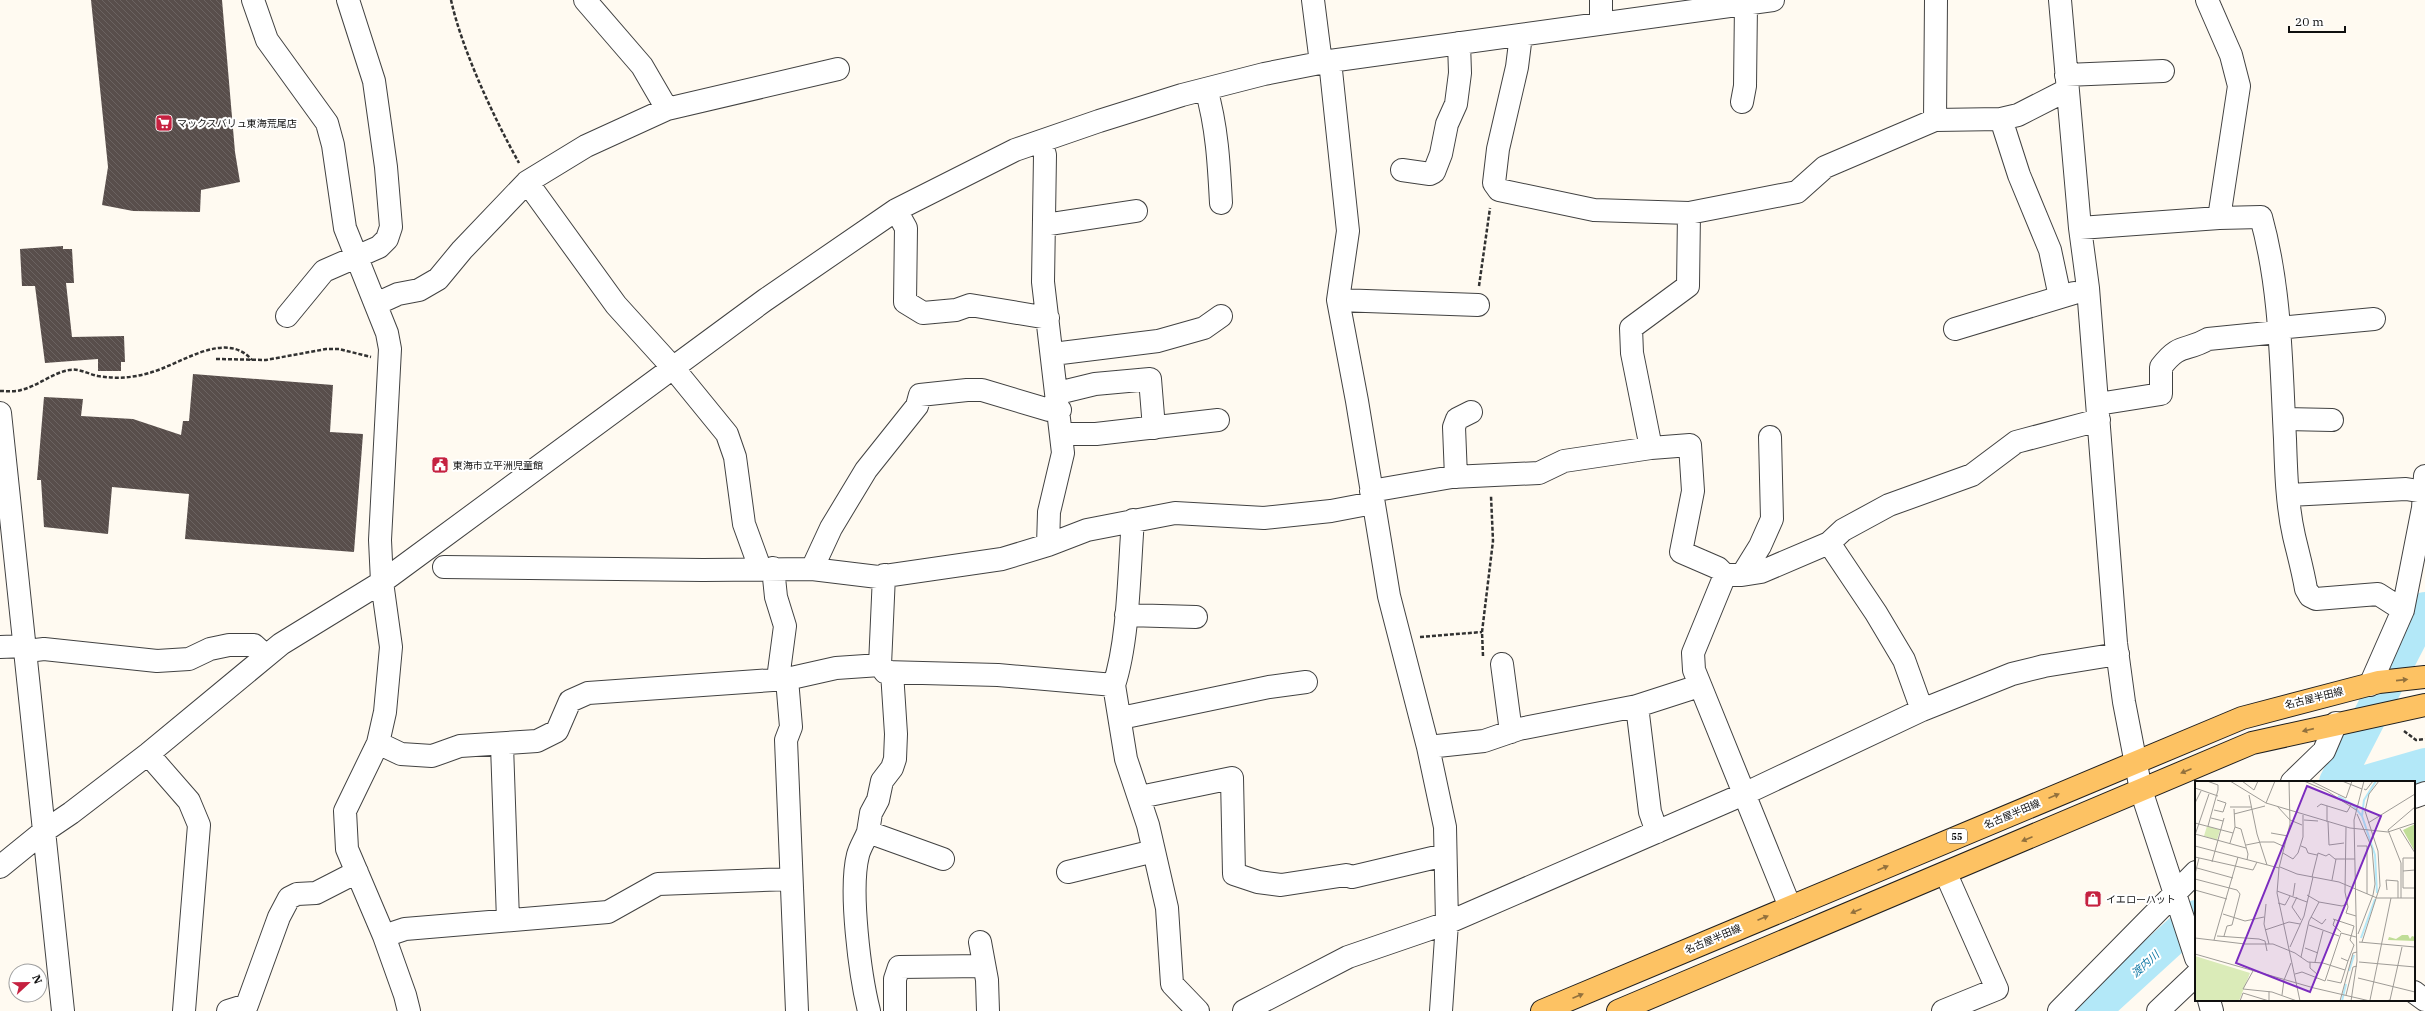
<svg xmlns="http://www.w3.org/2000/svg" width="2425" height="1011" font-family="'IBM Plex Serif','Noto Sans JP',serif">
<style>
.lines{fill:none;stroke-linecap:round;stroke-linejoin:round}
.river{stroke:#b3e8f8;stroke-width:34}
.building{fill:url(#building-back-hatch)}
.minor-casing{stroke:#424242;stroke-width:24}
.major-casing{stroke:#202020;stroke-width:24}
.path{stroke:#313131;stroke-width:2.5;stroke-dasharray:4 2;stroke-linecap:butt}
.minor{stroke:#fff;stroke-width:22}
.major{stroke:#fdc263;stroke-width:22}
.oneway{fill:#92713d}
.labels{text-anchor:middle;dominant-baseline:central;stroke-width:4;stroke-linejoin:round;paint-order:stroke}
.shield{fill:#fff;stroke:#575757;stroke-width:1}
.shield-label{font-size:9px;font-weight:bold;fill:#0f0f0f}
.poi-label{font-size:10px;fill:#0f0f0f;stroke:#fff;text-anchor:start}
.street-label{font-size:10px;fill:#0f0f0f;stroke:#fff}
.water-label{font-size:11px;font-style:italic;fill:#137aa6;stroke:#fff}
.inset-river{fill:none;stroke:#b3e8f8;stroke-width:2}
.inset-road{fill:none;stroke:#9f9c97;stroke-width:1}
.view{fill:#7b2cbf;fill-opacity:0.15;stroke:#7b2cbf;stroke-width:2}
.inset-edge{fill:none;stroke:#0f0f0f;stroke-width:2}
</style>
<defs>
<pattern id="building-back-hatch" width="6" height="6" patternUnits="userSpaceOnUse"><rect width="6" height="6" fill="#584e4b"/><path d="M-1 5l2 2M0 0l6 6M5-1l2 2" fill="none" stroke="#6b6361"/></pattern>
</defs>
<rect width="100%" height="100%" fill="#fffaf1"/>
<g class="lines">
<path class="river" d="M2336 782 2425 609
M2366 782 2425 765
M2093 1011 2196 917"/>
</g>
<path class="building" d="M91 0H222L235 152 240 182 201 190 200 212 133 211 102 205 108 167Z
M63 246V249H72L74 283H66L72 337 124 336 125 362H121V371H98V359L45 363 35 286H22L20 249Z
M193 374 333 385 330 432 363 434 354 552 185 539 189 494 112 487 108 534 44 527 41 480H37L44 397 83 399 81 416 133 419 181 435 183 421H189Z"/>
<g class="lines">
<g class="minor-casing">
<path id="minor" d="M253 0 267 40 327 123 333 145 345 228 387 333 390 349 380 540 382 582 391 647 385 712 378 743 345 811 347 849 384 936 405 995 409 1011
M585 0 642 66 667 109
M1313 0 1321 63
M2060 0 2080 228 2088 288 2116 643 2124 702 2141 790 2196 958
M1601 23V0
M1521 35 1517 67 1498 149 1494 183 1499 190 1594 210 1689 213 1797 192 1825 167 1935 120 2001 119 2018 115 2067 90
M1330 61 1348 231 1338 300 1357 401 1389 596 1428 747 1445 827 1447 923 1441 1011
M2066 75 2163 71
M1206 89C1217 126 1219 165 1221 203
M1742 102 1745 86 1746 4
M2001 119 2019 175 2050 250 2060 297
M1935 120 1936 0
M1041 141 1045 155 1043 282 1063 453 1049 512 1048 545
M1402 170 1430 174 1434 172 1441 154 1447 124 1456 104 1460 73 1459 43
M527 182 616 305 674 369 727 434 735 457 744 524 760 568
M896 210 906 228 905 302 923 313 956 310 970 305 1048 318
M2219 218 2261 217C2281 289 2281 365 2285 439 2286 471 2287 505 2294 536 2298 553 2303 571 2306 589L2310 596 2316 599 2378 594 2403 610
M1044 225 1136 211
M2080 228 2219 218 2239 86 2231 55 2207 0
M1338 300 1478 305
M376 304 398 294 419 290 438 279 462 250 527 182 586 146 667 109 838 69
M287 316 324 271 379 247 387 239 391 227 386 167 374 81 348 0
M2278 328 2374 319
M1955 329 2074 293
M1053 354 1158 341 1204 328 1221 316
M1058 393 1095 384 1150 379 1154 428
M2098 404 2161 394V367C2180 342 2186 352 2208 339L2278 332
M0 413 63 1011
M2285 419 2332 420
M1062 434H1096L1218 420
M1651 448 1632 353 1631 328 1688 286 1689 213
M1456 477 1454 427 1457 419 1471 412
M1371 491 1452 477 1539 473 1564 461 1651 448 1690 445 1693 491 1681 552 1718 568 1725 575 1693 653 1694 670 1790 907
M2289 495 2406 489 2424 492
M1133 520C1129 569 1129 639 1114 685L1126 759 1148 825 1167 908 1172 984 1198 1011
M444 567 703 570 812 569 878 577 1002 559 1048 545 1087 530 1175 513 1264 518 1331 511 1373 503
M773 568 776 597 785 626 778 679
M812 569 831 528 866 470 917 406 920 395 967 390H982L1049 410H1060
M1725 575H1742L1760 546 1772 519 1770 437
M1742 575 1761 572 1829 543
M1126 615 1196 617
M0 647 26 646
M27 651 44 649 157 661 189 659 210 649 229 645H254L266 656
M1502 664 1511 732
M880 665 884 575
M892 672 896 734 895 759 892 768 882 781 878 800 871 813 868 832 943 859
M787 679 791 727 786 740 797 1011
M2370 685 2403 610 2423 508 2425 476
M1637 706 1650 812 1657 832
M1922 710 1904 660 1876 613 1829 543 1843 530 1889 505 1972 475 2016 442 2099 420
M1121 718 1269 687 1306 682
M378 743 401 754 432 756 460 746 537 741 557 731 570 701 588 693 787 679 836 668 880 665 885 672 998 675 1114 685
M502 745 508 920
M1428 747 1484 741 1519 729 1637 706 1699 686
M148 754 189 801 199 825 184 1011
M2292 782 2324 751 2336 723
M1140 797 1232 778 1234 874 1258 882 1281 885 1346 875 1352 877 1445 855
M2414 797 2425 793
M868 832C865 840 860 847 858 855 849 890 860 975 869 1011
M0 867 43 832 71 813 148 754 281 644 382 582 765 300 896 210 1015 150 1099 121 1182 95 1264 74 1330 61 1773 0
M1068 872 1154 851
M384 936 405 929 608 912 658 884 791 879
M980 942 987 980 988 1011
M2414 992 2425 1000
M2209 1000 2212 1011
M228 1011 247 1005 279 917 289 898 297 894 316 893 357 872
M895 1011V979L899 967 984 966
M1244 1011 1348 957 1447 923 1744 794 1922 710 2012 674 2044 666 2118 654
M1943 1011 1997 989 1946 874
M2059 1011 2196 872
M2158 1011 2196 975"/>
</g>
<g class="major-casing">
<path id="major" d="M1542 1011 2242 718 2379 682 2425 677
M1618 1011 2252 743 2425 705"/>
</g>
<path class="path" d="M451 0C462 50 494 118 519 163
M1479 286 1490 208
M216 359 266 360 326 349H339L371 357
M0 391C7 391 15 392 21 390 38 386 52 373 69 370 79 368 88 374 98 376 116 379 132 378 149 373 180 365 225 329 252 360
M1420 637 1482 632
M1483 656 1482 632 1493 541 1491 496
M2404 731 2416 740 2425 739"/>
<use href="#minor" class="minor"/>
<use href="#major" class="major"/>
</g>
<defs><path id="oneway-solid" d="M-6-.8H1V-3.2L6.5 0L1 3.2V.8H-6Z"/></defs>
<g class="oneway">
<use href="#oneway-solid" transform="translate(2402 680) rotate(-6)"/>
<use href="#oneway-solid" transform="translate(2308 730) rotate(167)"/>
<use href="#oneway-solid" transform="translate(2186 771) rotate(157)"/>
<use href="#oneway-solid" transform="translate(2054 796) rotate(-23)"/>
<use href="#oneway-solid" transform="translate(2027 839) rotate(157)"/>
<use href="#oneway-solid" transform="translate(1883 868) rotate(-23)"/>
<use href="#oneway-solid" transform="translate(1856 911) rotate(157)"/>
<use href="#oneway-solid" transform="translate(1763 918) rotate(-23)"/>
<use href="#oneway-solid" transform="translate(1578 996) rotate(-23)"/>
</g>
<defs>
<g id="supermarket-square" transform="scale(0.9)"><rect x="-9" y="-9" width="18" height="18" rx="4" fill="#c52140" stroke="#fff"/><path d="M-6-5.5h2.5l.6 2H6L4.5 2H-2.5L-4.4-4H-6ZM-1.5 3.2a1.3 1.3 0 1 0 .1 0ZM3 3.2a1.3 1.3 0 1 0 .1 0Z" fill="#fff"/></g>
<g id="civic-square" transform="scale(0.9)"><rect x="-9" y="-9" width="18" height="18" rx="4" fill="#c52140" stroke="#fff"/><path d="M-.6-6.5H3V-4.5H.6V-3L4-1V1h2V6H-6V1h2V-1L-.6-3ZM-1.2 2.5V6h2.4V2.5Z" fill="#fff"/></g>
<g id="shop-square" transform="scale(0.9)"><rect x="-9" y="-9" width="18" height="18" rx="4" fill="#c52140" stroke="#fff"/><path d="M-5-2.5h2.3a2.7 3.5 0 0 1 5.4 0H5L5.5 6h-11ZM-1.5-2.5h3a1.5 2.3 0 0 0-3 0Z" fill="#fff"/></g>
</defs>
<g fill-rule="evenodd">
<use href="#supermarket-square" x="164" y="123"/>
<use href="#civic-square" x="440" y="465"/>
<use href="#shop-square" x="2093" y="899"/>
</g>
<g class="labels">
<rect class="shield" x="1947" y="829" width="20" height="14" rx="3"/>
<g class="shield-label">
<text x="1957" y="836">55</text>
</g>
<g class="poi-label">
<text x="177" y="123">マックスバリュ東海荒尾店</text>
<text x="453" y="465">東海市立平洲児童館</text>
<text x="2106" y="899">イエローハット</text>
</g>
<g class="street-label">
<text transform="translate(2314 698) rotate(-14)">名古屋半田線</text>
<text transform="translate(2012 814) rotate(-23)">名古屋半田線</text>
<text transform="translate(1713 939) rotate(-23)">名古屋半田線</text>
</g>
<g class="water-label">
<text transform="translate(2145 964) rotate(-42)">渡内川</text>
</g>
</g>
<g transform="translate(2195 781)">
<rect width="220" height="220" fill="#fffaf1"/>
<path d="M220 43V68L219 69 208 49ZM207 154H213L215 158 217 155 220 156V160L193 159 194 156 201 158Z" fill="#c0dd97"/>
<path d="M12 45 25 49 22 59 9 55ZM0 175 55 192 44 220H0Z" fill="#daebb8"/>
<path class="inset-river" d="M143 15 157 23 167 35 180 74 182 112M167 35 169 19 181 0M166 157 180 118M154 190 159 174M147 220 151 203"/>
<path class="inset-road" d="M12 0 23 4V9L13 45M35 0 71 22 155 47 193 51 220 42M47 0 59 9 63 0M94 0 95 43 84 87 82 112 105 220M109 0 132 10 161 29M116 0 151 17 157 0M147 0 167 8M0 7 23 15M169 8 171 9 178 0M54 14 62 53 72 84M0 22 6 10M71 22 80 0M82 25 95 39 107 44M35 26H56M122 26 126 23 152 31 156 24M39 28 40 46M19 29 28 31 31 22 22 19M39 33 70 25M162 33 177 67 180 103 178 114 163 153M16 37 28 40M109 39 123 40M132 41V25M133 41 134 64 149 62M0 42 38 52M173 42 220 13M151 46 150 111 153 126 151 132 161 135M205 48 220 72M76 52 93 55M0 53 51 67M0 54 14 13M66 61H79L90 66M35 62 40 46 46 48 53 73 52 79M51 64 66 61M0 65 84 87M106 65 111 67 113 72 122 74M162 65H172V113M88 72 98 78 103 72 108 56V34M0 76 58 89 62 81M220 77H208V107H220M17 81 29 37M85 86 102 93 144 101 182 117H220M2 87 38 97M208 90 220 89M0 93 4 77M117 96 123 72 131 75 134 73 140 78H160M0 98 42 109 45 113 37 144 32 145 29 155M137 99 141 78M0 109 32 118M192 109 191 99 203 100V117M82 110 112 121M112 114 124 121 147 125 152 123M98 115 100 102M102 116 97 126 106 139M206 117V82L193 49 220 26M83 122 90 124 95 115M71 123 69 143 74 163M28 133 50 140 69 136M116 136 127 143 131 138M138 138 159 145 155 159 159 164 153 180M140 138 138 144 146 151M114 144 144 155M70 149 94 141 105 143M22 155 64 158 70 160 72 170M0 157 50 163H78L100 172 113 181 128 182 150 189M19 159 43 76M164 161 220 166M167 161 185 105 183 70 170 30 174 13 184 0M95 166 109 135 118 96M110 167 123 172M0 173 119 207 175 220M106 176 114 140 124 121M115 181V187L122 193 121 198M120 181 128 150M164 181 220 186M100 193 107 191 130 200 146 152 161 156M163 197 220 211M89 199 96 182M132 199 146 202 153 180 146 177M48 208 77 211 102 220M48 208 58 190M87 214 89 199M151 214 158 186 162 185M175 219 196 117M45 220 48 212 74 220V210M145 220 158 172 162 171M156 220 162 180 159 39 169 0M191 220 195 219 207 166"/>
<path class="view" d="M112 5 186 35 115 211 41 182Z"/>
<rect width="220" height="220" class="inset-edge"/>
</g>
<g transform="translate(28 983) rotate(68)"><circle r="19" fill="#ffffff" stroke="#9f9f9f"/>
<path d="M0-3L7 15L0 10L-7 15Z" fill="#c52140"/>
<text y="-6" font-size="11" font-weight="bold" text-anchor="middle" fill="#0f0f0f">N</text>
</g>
<path d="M2289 26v6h56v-6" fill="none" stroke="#0f0f0f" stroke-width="2"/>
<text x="2295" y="26" font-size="12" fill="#0f0f0f" stroke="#ffffff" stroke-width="3" paint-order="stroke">20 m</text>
</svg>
